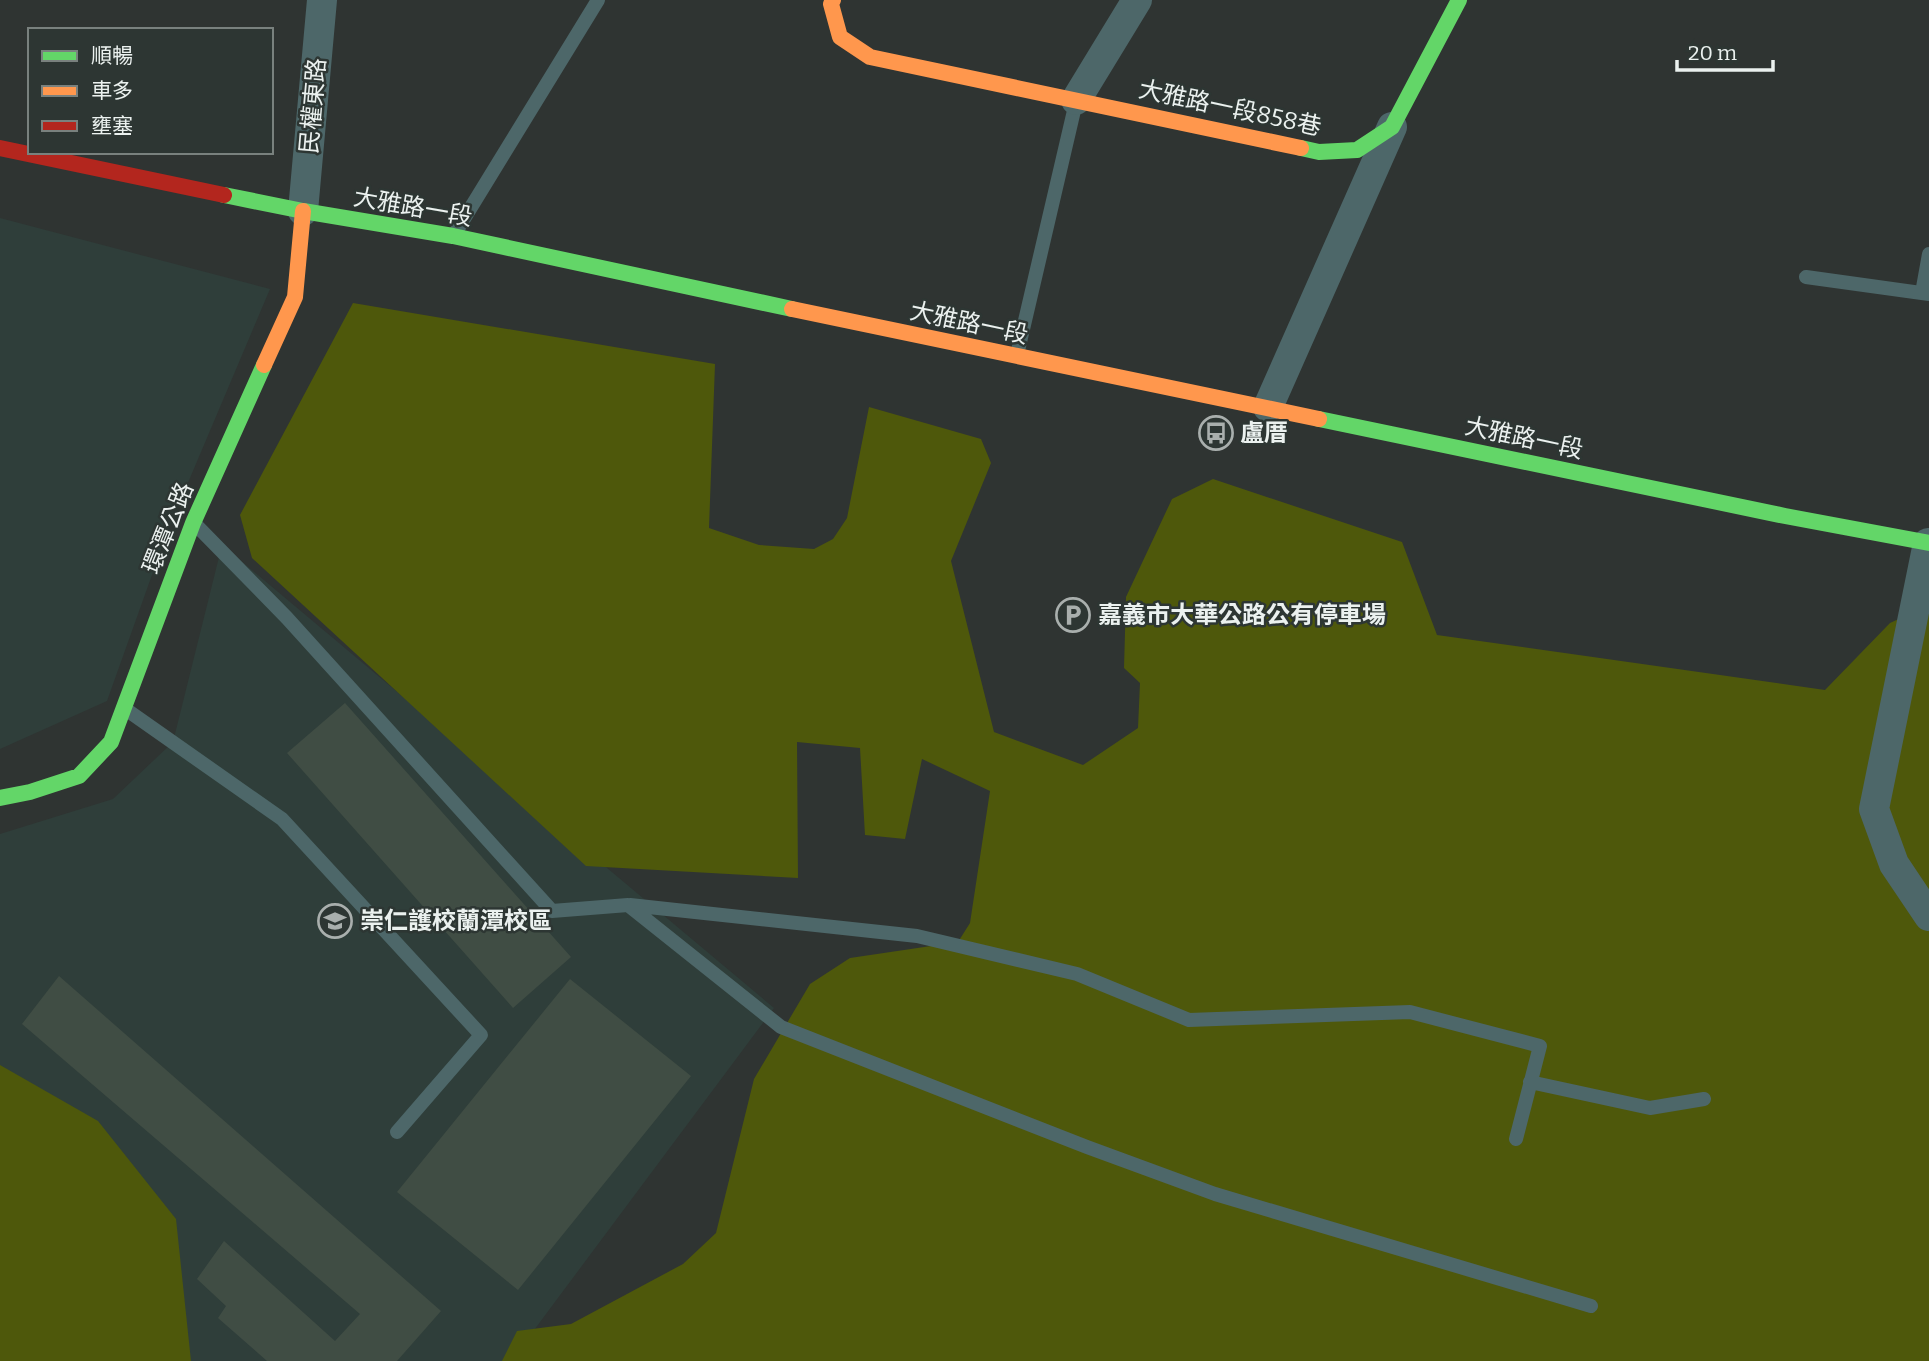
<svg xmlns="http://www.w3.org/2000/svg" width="1929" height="1361" font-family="Bitter,'Noto Sans TC',serif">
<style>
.built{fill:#2f3e3a}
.green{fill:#4e580b}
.building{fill:#404d44}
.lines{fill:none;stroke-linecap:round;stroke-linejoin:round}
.lane{stroke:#4d6769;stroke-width:14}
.street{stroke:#4d6769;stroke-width:30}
.fast{stroke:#63d668;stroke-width:16}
.slow{stroke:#ff974d;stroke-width:16}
.jam{stroke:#b3261e;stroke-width:16}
.labels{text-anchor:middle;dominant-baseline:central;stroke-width:5;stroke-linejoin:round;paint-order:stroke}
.street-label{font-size:24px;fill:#ebf1ef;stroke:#2d3633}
.poi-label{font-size:24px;font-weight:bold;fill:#ebf1ef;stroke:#2d3633;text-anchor:start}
</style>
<rect width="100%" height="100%" fill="#2f3432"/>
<path class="built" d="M0 218 270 289 168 530 107 701 0 749Z
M222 545 774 1008 511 1361H191L154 1198 0 1066V834L113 799 173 742Z"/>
<path class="green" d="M353 303 715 364 709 528 759 545 814 549 833 539 847 518 869 407 981 439 991 463 951 561 994 732 1083 765 1138 728 1140 683 1124 668 1126 597 1172 499 1213 479 1402 542 1437 635 1825 690 1890 623 1929 605V1361H502L517 1331 571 1324 683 1264 716 1233 754 1079 810 984 850 958 958 942 970 923 990 791 922 759 905 839 865 835 860 748 797 742 798 878 586 866 252 558 240 515Z
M0 1065 98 1121 176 1219 191 1361H0Z"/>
<path class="building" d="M345 703 571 957 513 1008 287 753Z
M59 976 441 1311 397 1361H267L218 1318 226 1306 197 1279 224 1241 335 1341 360 1314 22 1024Z
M570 979 691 1076 518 1290 397 1192Z"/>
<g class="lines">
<path class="lane" d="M454 235 598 0
M1806 277 1929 294
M1922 293 1929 254
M1017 355 1076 102
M196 525 287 618 552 911 628 905 781 1027 1087 1147 1215 1194 1591 1306
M124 708 282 819 481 1035 397 1132
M630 905 917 936 1077 974 1189 1020 1410 1012 1540 1046 1516 1139
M1530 1082 1650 1108 1704 1099"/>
<path class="street" d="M1076 100 1137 0
M303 211 322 0
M1268 407 1392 127
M1928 543 1874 809 1894 864 1929 916"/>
<path class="fast" d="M1301 148 1319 152 1357 150 1392 127 1459 0
M224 195 303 211 453 236 792 309
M1319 419 1785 516 1929 543
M0 798 30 792 79 776 111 742 193 523 264 365"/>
<path class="slow" d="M833 0 831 4 840 37 870 57 1301 148
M792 309 1319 419
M264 365 295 297 303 211"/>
<path class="jam" d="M0 148 224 195"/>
</g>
<defs>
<g id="bus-ring" transform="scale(1.75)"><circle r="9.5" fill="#2d3633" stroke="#a9afad" stroke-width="1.5"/><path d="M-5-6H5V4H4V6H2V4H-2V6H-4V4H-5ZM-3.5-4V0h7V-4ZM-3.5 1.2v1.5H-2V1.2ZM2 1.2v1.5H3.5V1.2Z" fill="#a9afad"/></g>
<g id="parking-ring" transform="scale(1.75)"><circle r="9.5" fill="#2d3633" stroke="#a9afad" stroke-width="1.5"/><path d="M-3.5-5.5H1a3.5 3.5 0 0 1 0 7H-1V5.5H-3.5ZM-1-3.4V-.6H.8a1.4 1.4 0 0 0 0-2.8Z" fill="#a9afad"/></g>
<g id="university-ring" transform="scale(1.75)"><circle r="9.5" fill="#2d3633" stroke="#a9afad" stroke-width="1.5"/><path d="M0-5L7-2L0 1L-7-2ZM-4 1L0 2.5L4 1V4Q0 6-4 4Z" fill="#a9afad"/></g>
</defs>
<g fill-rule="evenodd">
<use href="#bus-ring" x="1216" y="433"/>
<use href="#parking-ring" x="1073" y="615"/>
<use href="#university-ring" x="335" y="921"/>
</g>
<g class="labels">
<g class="street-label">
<text transform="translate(313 106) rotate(-85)">民權東路</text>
<text transform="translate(1230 108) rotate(12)">大雅路一段858巷</text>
<text transform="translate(413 207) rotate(10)">大雅路一段</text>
<text transform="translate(969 323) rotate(12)">大雅路一段</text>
<text transform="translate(1524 438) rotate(12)">大雅路一段</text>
<text transform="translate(168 528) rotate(-68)">環潭公路</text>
</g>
<g class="poi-label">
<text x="1240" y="433">盧厝</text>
<text x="1098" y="615">嘉義市大華公路公有停車場</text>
<text x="360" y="921">崇仁護校蘭潭校區</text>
</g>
</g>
<rect x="28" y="28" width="245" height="126" fill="#2d3633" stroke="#79817e" stroke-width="2"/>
<rect x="42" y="51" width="35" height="10" fill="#63d668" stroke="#79817e" stroke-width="2"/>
<text x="91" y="63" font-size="21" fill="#ebf1ef">順暢</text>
<rect x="42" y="86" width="35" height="10" fill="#ff974d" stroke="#79817e" stroke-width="2"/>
<text x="91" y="98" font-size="21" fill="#ebf1ef">車多</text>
<rect x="42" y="121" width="35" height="10" fill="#b3261e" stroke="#79817e" stroke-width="2"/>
<text x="91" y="133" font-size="21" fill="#ebf1ef">壅塞</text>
<path d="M1677 60v10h96v-10" fill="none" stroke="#ebf1ef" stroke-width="3.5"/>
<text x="1688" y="60" font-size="21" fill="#ebf1ef" stroke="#2d3633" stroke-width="5" paint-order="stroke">20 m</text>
</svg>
